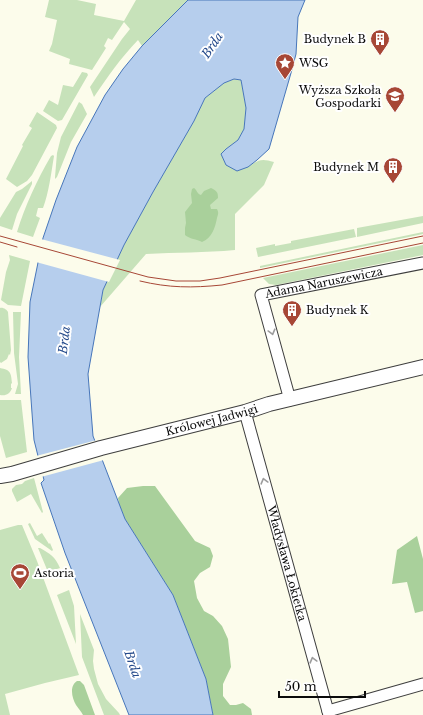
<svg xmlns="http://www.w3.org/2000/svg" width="423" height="715" font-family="'Libre Baskerville',serif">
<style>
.green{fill:#c7e2ba}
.forest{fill:#a9d09b}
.water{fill:#b6ceed;stroke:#4776ba}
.pier{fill:#fcfceb}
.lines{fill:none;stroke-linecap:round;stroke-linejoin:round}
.minor-casing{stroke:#3e3e3e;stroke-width:13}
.tertiary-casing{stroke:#3e3e3e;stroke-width:16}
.minor{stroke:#fff;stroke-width:11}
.tertiary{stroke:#fff;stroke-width:14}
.tram{stroke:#a74736;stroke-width:1}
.oneway{stroke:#9d9d9d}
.labels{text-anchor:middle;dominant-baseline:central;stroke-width:4;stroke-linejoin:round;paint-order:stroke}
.poi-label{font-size:11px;fill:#0b0b0b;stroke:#fff;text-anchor:end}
.street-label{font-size:11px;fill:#0b0b0b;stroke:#fff}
.water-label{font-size:12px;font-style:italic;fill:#264b8b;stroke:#fff}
</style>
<rect width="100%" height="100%" fill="#fcfceb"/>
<path class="green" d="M49 0H77L96 4 94 15 124 21 136 0H188L142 46 138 40C120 59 108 76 94 97L90 87 122 39 130 29 124 22 112 40 108 38 104 46 106 48 92 70 69 64 70 59 49 51 52 44 57 20 45 17Z
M82 72 87 73 88 75 62 120 58 121 43 111 49 100 58 105 63 85 73 87Z
M234 79 241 80 246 108 244 129 238 140 226 149 221 154 226 165 248 167C258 160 261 158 274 162L264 185 235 214V250C205 253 176 252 146 254L100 307 103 290 124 245 153 192 194 121 205 98 224 83Z
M79 102 82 104 87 114 71 142 57 177 55 179V177L57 153 61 137Z
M37 112 56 125 57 128 32 175 27 181 17 187 6 179 23 146 22 145 32 128 29 126Z
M53 155 54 156C51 174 49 192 43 208H38L36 216 40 218 33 237 17 232C25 206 37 180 51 156Z
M32 181V184L17 214 12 230 0 226V218L16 192 22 189Z
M423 216V223L357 237V228Z
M354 229 356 237 258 257 256 248 275 244V246L291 243V241Z
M423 232V234L260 268V266Z
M423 245V255L276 285 269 284 263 278Z
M9 255 30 261 21 306 8 305 1 300 6 272 10 260Z
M0 308C3 307 7 310 8 312L11 350 10 355 9 354 7 359 1 363 0 362Z
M13 312H21L19 357 21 394H15L18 384 14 353Z
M0 368C11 370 11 373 12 383L11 384V388H12C10 394 6 396 0 395Z
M0 400H21L27 452 6 458 0 436Z
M34 478 43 512 42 513 31 494 17 502 12 491V489L16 485 22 484 25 481Z
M30 523 37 536 42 533 49 544 50 543 53 550 52 551 35 539 28 524Z
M18 525H22L37 561 79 675 45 683 5 694 10 715H0V530Z
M38 548H40C50 554 55 556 60 568L48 572Z
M69 590 74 606 76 644 57 595Z
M80 614 94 650 93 661 94 669 98 684 106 699 119 713 120 715H104L82 657Z"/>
<path class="forest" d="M194 188C197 190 197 194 201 195L204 191 211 188C217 191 218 192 218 198L210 205 211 209H217C219 213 218 214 217 218 215 228 212 238 202 242 197 239 189 239 185 235V228L186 223 185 212 192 203 191 194 192 189Z
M143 486H155L195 541 210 548 213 556 210 567 200 573 194 581 197 598 204 611 213 616 222 626 228 639 231 667 223 684V696L230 705H236L243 703 251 709 252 715H213L206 679 173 595 125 519 119 504 118 498 127 488Z
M417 536 423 559V611L415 613 407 582 392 584 397 550Z
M77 681H80L84 685 95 715H83C81 711 78 708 76 705 72 698 69 686 77 681Z"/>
<path class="water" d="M188 0H305L298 17 296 54 291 73 269 149 257 160 248 167 237 171 226 165 221 154 226 149 238 140 244 129 246 108 241 80 234 79 224 83 205 98 194 121 153 192 124 245 103 290 88 374 93 436 125 519 173 595 206 679 213 715H129L65 553 41 483 44 480 34 440 32 413 28 357 30 302 43 238 56 200 77 147 105 95 123 69 142 46Z"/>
<path class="pier" d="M41 239 120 260 109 282 36 262Z
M97 440 104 460 41 477 36 456Z"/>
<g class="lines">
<g class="minor-casing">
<g id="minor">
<path id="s1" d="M290 400 261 295 423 263"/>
<path id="s2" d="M245 412 329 715"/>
<path d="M328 711 423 684"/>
</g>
</g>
<g class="tertiary-casing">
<g id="tertiary">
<path id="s3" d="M0 476 12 474 101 448 245 412 269 404 423 367"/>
</g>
</g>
<use href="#minor" class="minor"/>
<use href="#tertiary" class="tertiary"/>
<path class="tram" d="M0 236 148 277 176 281H200L220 278 423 236
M0 242 17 247
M140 281C169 288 192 288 222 285L423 243"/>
</g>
<defs><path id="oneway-chevron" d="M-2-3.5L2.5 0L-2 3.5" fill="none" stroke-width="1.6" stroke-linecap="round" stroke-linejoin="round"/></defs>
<g class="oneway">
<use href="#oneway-chevron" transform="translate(272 332) rotate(75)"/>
<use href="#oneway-chevron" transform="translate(264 481) rotate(-105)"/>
<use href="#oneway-chevron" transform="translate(313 660) rotate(-105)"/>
</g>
<defs>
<g id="building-pin" transform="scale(1)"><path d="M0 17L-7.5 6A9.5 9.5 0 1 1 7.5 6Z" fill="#a74736" stroke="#fff"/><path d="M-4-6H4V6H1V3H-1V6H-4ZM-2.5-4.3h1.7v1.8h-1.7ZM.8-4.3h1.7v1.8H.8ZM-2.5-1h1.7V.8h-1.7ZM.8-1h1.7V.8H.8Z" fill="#fff"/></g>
<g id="sight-pin" transform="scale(1)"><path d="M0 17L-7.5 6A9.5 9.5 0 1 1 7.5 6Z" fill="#a74736" stroke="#fff"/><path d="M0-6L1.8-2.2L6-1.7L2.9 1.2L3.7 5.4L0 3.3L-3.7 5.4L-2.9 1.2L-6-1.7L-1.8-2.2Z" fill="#fff"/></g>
<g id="university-pin" transform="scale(1)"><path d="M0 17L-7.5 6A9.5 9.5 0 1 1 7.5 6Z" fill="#a74736" stroke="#fff"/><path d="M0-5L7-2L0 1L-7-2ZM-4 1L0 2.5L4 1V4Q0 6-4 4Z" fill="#fff"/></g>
<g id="stadium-pin" transform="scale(1)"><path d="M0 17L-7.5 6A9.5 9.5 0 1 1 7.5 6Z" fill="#a74736" stroke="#fff"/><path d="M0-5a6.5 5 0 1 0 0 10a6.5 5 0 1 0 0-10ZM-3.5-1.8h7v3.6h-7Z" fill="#fff"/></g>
</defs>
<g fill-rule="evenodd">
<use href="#building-pin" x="380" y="39"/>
<use href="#sight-pin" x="285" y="63"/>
<use href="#university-pin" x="395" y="96"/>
<use href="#building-pin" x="393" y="167"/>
<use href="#building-pin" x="292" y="310"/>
<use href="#stadium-pin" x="20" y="573"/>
</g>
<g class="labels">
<g class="poi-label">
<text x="366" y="39">Budynek B</text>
<text x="299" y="63" text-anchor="start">WSG</text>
<text x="381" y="90">Wyższa Szkoła<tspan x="381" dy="13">Gospodarki</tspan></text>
<text x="379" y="167">Budynek M</text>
<text x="306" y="310" text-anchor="start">Budynek K</text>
<text x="34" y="573" text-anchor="start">Astoria</text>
</g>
<g class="street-label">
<text stroke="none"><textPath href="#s1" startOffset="173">Adama Naruszewicza</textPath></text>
<text stroke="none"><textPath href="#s3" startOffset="219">Królowej Jadwigi</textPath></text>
<text stroke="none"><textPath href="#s2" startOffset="157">Władysława Łokietka</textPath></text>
</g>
<g class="water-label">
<text transform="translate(212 45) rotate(-56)">Brda</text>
<text transform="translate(64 340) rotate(-83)">Brda</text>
<text transform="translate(133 664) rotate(71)">Brda</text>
</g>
</g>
<path d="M279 691v6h86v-6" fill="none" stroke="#0b0b0b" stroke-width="2"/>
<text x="285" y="691" font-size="12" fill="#0b0b0b" stroke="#ffffff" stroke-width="3" paint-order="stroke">50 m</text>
</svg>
